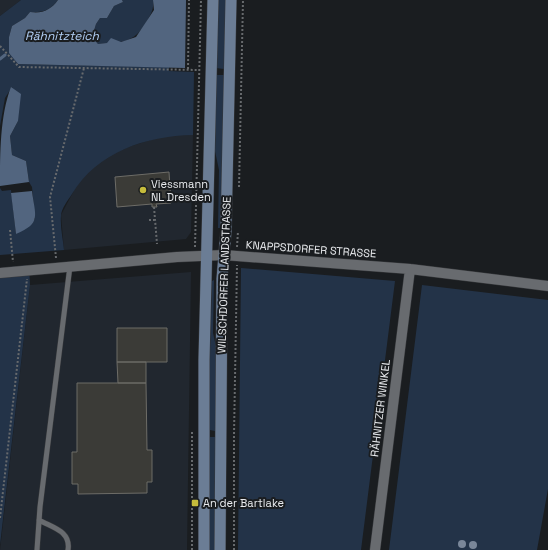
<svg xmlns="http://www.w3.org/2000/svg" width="548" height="550" font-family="'Space Grotesk',sans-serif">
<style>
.built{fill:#21272f}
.green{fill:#233348}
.water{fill:#52657f}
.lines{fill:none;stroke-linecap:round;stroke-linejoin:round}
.stream{stroke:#52657f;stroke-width:3}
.building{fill:#3b3b37;stroke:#6d6c67}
.service-casing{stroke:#37393c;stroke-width:6}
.minor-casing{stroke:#37393c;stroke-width:11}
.secondary-casing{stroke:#37393c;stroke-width:12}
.path{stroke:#676a6d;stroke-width:2;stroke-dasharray:2 2;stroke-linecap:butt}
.service{stroke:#686b6f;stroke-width:5}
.minor{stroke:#686b6f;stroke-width:10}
.secondary{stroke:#6b7d95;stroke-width:11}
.tree{fill:#7a8799}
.poi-dot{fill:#c6bc3c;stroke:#1a1d20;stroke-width:1.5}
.labels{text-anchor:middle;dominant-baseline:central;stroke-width:4;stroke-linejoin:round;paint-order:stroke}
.poi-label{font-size:11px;fill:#e9ebee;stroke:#1a1d20;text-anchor:start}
.street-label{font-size:11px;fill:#e9ebee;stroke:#1a1d20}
.water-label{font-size:12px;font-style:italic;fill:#b4d1f7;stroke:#1a1d20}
</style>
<rect width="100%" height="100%" fill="#1a1d20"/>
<path class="built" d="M0 0H21L0 16Z
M175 135H193L191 232 186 239 64 250 61 215 79 181 93 167 108 156 131 146 157 138Z
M191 272 187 550H0L30 285Z"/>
<path class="green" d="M21 0H58C51 10 42 13 30 12L25 18 12 26 9 37V52L18 64 169 67V71L194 72 193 135C146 136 97 152 72 194 68 200 61 209 61 216 60 227 63 239 64 250L0 255V188L2 191 11 190 16 234 35 219 32 187 29 182 26 161 12 155 10 136 18 121 12 87 5 98 0 126V16Z
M122 0H153C154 10 151 14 146 23 133 44 121 42 98 44L92 37 96 24 100 18H107L114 6 123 2Z
M218 0H226L224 69 216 68Z
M216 75H224L221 228H218L219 170 215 151Z
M29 265 30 285 0 545V268Z
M241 268 395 281 361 550H238Z
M214 280 213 333 217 351 215 431 210 430V348L212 281Z
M422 285 548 300V489L537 550H389Z
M210 437H215V550H210Z"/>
<path class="water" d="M58 0H122L123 2 114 6 107 18H100L96 24 92 37 98 44 107 43 111 38 121 42 136 37 154 10 153 0H186L185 68 18 64 9 53V37L12 26 25 18 30 12C42 14 51 10 58 0Z
M11 87 21 94 18 121 10 136 12 155 26 161 29 182 0 186C0 154 0 115 11 87Z
M32 191C35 216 42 223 16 234L11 193Z"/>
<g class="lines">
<path class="stream" d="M0 59 5 55"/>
</g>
<path class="building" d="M169 172 171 203 156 204 157 207H152V204L117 207 115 177Z
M117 328H167V362H117Z
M117 362H146V383H118Z
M77 383H146L147 450H152V482H147V493L78 494V484H72V452H77Z"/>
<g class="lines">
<g class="service-casing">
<path id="service" d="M39 520C53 528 71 531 68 550
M37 550 40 507 70 266"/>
</g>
<g class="minor-casing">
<path id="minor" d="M0 273 177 257 224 255 410 269 548 286
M375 550 410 269"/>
</g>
<g class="secondary-casing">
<path id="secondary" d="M204 550V360L213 0
M220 550 222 279 226 231 231 0"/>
</g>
<path class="path" d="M0 46 19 67 200 70
M188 69 189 0
M239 187 243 0
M154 207 157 244
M149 220H155
M10 230 13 262
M195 247 201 0
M237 247 238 231
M56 258 50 197 84 68
M0 518 27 279
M192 550V431
M234 550V435L237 265"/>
<use href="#service" class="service"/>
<use href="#minor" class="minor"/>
<use href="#secondary" class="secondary"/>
</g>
<g class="tree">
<circle cx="462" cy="544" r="4"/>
<circle cx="473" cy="545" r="4"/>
</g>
<g class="poi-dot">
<circle cx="143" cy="190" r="4"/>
<rect x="191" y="499" width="8" height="8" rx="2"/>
</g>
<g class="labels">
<g class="poi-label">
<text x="151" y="184">Viessmann<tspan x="151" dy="13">NL Dresden</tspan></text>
<text x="203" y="503">An der Bartlake</text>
</g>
<g class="street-label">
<text transform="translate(311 249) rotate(4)">KNAPPSDORFER STRASSE</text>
<text transform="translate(224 275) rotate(-88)">WILSCHDORFER LANDSTRASSE</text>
<text transform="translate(380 408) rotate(-83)">RÄHNITZER WINKEL</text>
</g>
<g class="water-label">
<text x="62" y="36">Rähnitzteich</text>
</g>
</g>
</svg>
